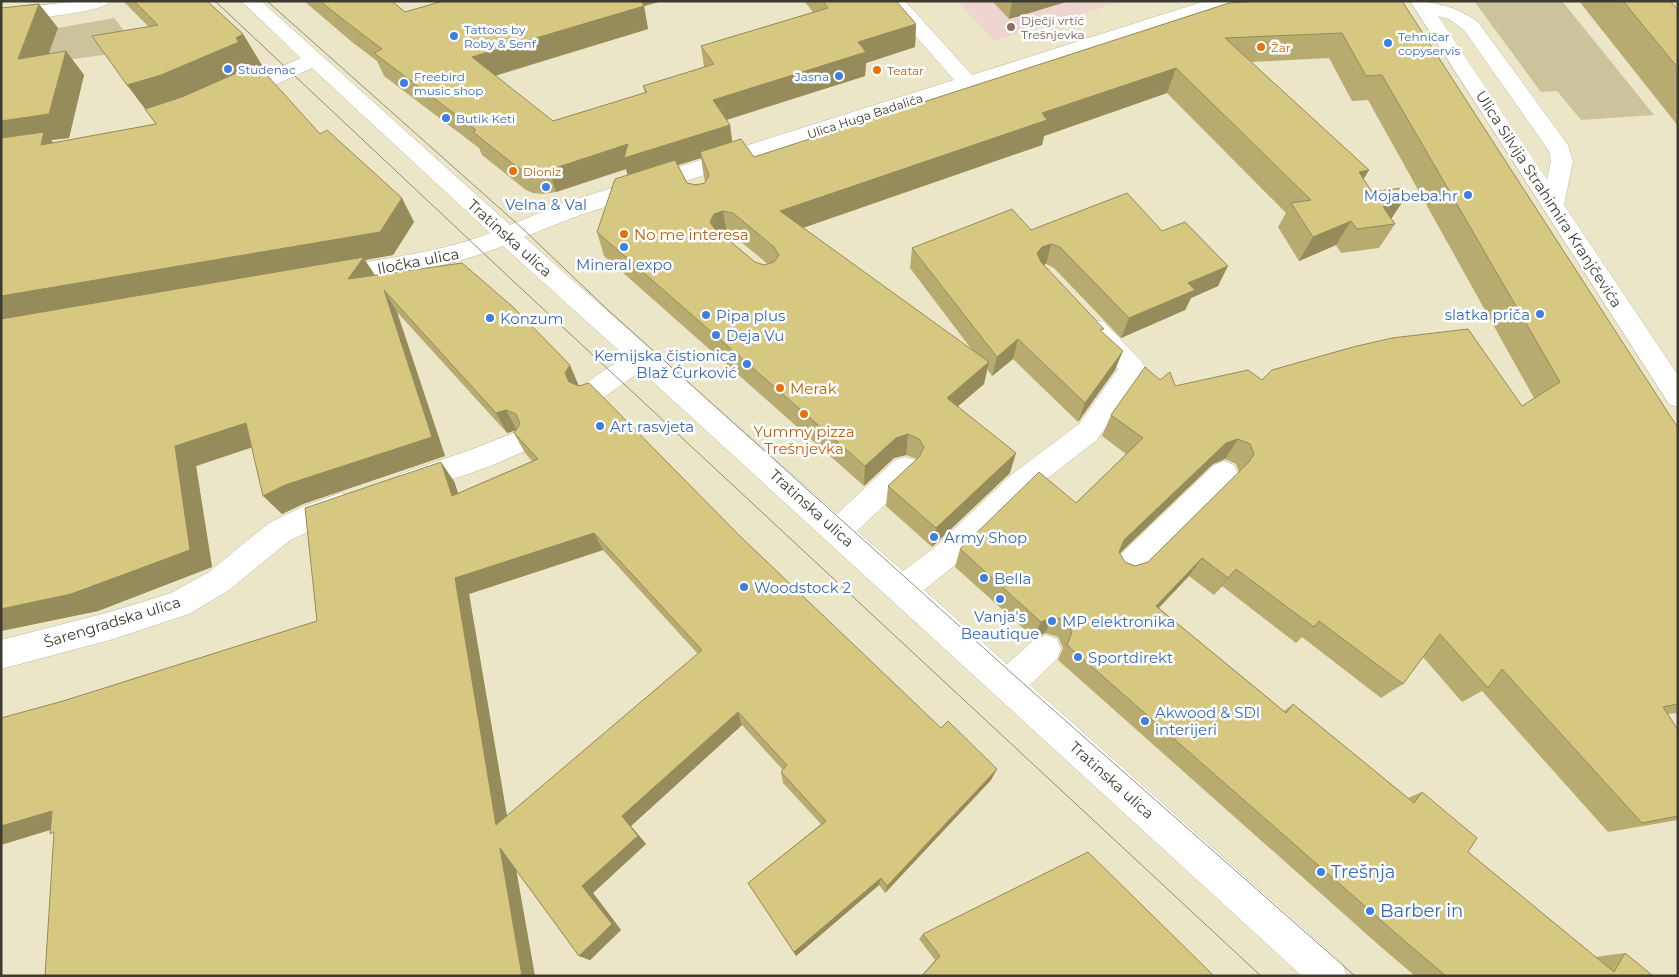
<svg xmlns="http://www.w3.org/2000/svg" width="1679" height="977" font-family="Montserrat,sans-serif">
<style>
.education{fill:#eed5cf}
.green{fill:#cbc39b}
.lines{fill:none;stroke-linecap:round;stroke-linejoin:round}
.minor-casing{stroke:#bdb89b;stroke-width:1}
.minor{fill:#fff;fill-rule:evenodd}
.tram{stroke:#908c78;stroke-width:1}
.wall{fill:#b8ab6f;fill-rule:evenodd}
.shaded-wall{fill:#968b5a}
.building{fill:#d6c781;stroke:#968b5a;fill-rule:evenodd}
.education-dot{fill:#8d6e63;stroke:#fff;stroke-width:2}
.shop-dot{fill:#3f7fe0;stroke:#fff;stroke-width:2}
.food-dot{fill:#e8710a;stroke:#fff;stroke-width:2}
.labels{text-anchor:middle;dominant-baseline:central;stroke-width:5;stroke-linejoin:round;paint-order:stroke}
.far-education-label{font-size:12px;fill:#785e54;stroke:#fff;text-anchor:start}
.far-shop-label{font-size:12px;fill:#366cbe;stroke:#fff;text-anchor:start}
.far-food-label{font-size:12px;fill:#c56008;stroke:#fff;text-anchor:start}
.far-street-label{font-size:12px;fill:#3d3a2f;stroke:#fff}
.shop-label{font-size:15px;fill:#366cbe;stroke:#fff;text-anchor:start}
.street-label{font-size:15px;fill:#3d3a2f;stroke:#fff}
.food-label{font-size:15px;fill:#c56008;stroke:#fff;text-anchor:start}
.near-shop-label{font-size:18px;fill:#366cbe;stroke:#fff;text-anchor:start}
</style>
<rect width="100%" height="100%" fill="#ece6c8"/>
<path class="education" d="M957 1H1124L994 41Z"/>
<path class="green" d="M1474 1H1562L1654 115 1581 120 1557 91 1541 92Z
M114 18 139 50 45 63 58 28Z"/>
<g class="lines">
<g class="minor-casing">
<path id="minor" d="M78 1H111C102 14 20 19 1 22V10Z
M241 1H261L510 225 564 203 954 80 885 1H905L972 75 1205 1H1234L1232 5 580 215 524 237 837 514 895 460 905 457 915 460 919 468 915 476 857 531 903 571 934 548 1011 475 1079 424 1118 369 1086 336 1083 329 1086 322 1095 320 1104 322 1142 362 1146 369 1097 440 1031 491 954 566 924 590 1007 664 1035 639 1046 635 1057 639 1061 649 1057 659 1030 685 1342 963 1347 976H1302L641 371 597 402 588 405 579 402 575 395 579 388 625 356 503 246C449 268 392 275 334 285L326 282 322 276 326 270 334 267C387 258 439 253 490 233L312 68 244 99 237 101 230 99 227 94 230 89 301 58Z
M1410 1C1435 1 1457 7 1478 22L1568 145 1573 161 1564 205 1678 375V407L1669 404ZM1438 16 1449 19 1464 30 1549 151 1551 161 1547 180Z
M516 432 525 435 529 443 525 451 488 467 410 494 400 490 396 482 400 474 470 450Z
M1224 461 1234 465 1238 473 1234 481 1135 578 1125 582 1115 578 1111 569 1115 560 1214 465Z
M341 493 351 496 355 505 351 514 324 524 289 541 229 590 189 614 110 640 1 669V640L110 612 171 593 209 572 269 523 304 506Z"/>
</g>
<use href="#minor" class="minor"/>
<path class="tram" d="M215 1 511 279 1261 976
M267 1 523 229 609 311 1016 677 1355 976"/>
</g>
<path class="wall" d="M123 1H207L243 34 263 67 260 68 320 134 414 222 393 255 365 260 375 275 578 386 742 538 991 780 885 893 879 885 796 956 748 883 821 824 783 783 781 772 783 770 742 725 631 826 646 844 593 893 621 930 590 960 579 956 516 870 63 701 317 621 454 481 458 493 532 461 525 453 514 433 516 430 507 433 397 312 445 456 303 504 282 514 252 447 196 466 212 567 98 611 1 631V8L39 4 58 28 48 54 66 51 84 75 69 138 51 140 54 143 156 124 92 36 149 27ZM603 550 698 654 507 816 469 594Z
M304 1H392L405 12 443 1H662L644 6 648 29 495 76 553 121 645 93 643 86 704 67 701 46 813 12 804 1H896L916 24 915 47 866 63 865 76 727 120 730 125 732 142 754 157 1229 3 1402 1 1678 428V713L1668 714 1678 730V820L1608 832 1482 691 1462 702 1423 657 1403 684 1381 698 1302 637 1296 643 1222 586 1214 595 1189 576 1159 608 1284 711 1293 704 1408 798 1422 792 1468 852 1595 957 1625 953 1653 976H1415L1381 947 1058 660 1063 648 1058 637 1045 633 1034 638 955 567 960 549 1076 503 1126 454 1102 436 1111 415 1160 380 1175 386 1262 380 1522 406 1534 398 1368 100 1352 101 1329 58 1251 62 1369 170 1363 179 1372 192 1405 198 1391 219 1395 224 1379 248 1341 253 1336 245 1299 261 1278 227 1286 213 1167 93 1044 136 1042 145 803 228 972 350 910 268 912 248 1031 230 1162 231 1218 286 1191 298 1185 310 1121 338 1054 268 1046 264 1044 265 1102 333 1115 370 1078 422 1013 359 992 376 987 369 984 384 958 406 1010 473 932 547 886 506 888 486 917 459 906 455 894 458 864 486 604 256 597 232 628 175 626 169 556 192 543 194 533 193 526 190 482 155 479 148 384 76 377 61 352 42ZM701 158 704 177 705 182V183L696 185 687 183 678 165ZM727 235 736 238 768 264 764 265 755 262 724 236ZM1225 459 1236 464 1239 472 1148 562 1135 566 1125 562 1120 553 1213 464Z
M992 1H1069L1009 19Z
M1579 1H1670L1678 10V126Z
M923 934 1214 976H921L935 960 919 939Z"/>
<path class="shaded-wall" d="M633 1H662L644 6 648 29 480 80 472 57Z
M1012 1H1069L1009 19Z
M39 4 58 28 38 83 18 59Z
M916 24 915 47 866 63 865 76 716 123 713 100 858 42Z
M243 34 263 67 152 118 127 85Z
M66 51 84 75 69 138 51 140 65 156 1 148V121Z
M1176 68 1167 93 1044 136 1042 145 782 235 780 211 1042 113Z
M730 125 733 148 700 152 701 158 629 180 626 169 556 192 549 170 628 144Z
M1369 170 1354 195 1359 172Z
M402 198 414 222 393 255 365 260 377 279 1 322V296Z
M1405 198 1389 222 1383 207Z
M723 211 727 235 717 238 710 222 714 214Z
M1351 221 1336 245 1299 261 1313 237Z
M1051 244 1046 264 1036 267 1037 253 1042 247Z
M1228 266 1218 286 1191 298 1185 310 1121 338 1129 318 1188 283Z
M384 290 397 312 445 456 303 504 282 514 263 496Z
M1018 339 1013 359 992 376 997 357Z
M1123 351 1115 370 1078 422 1085 403Z
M989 362 984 384 943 419 947 398Z
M570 365 579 386 573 394 565 373Z
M506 410 517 430 507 433 496 413Z
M246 423 265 443 196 466 212 567 98 611 1 631V609L175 446Z
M908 434 906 455 894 458 864 486 865 466 896 438Z
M1238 439 1225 459 1213 464 1114 559 1124 540 1226 443Z
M1016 453 1010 473 932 547 936 528Z
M441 462 454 481 465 514 452 496Z
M594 533 603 550 469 594 510 834 496 825 455 578Z
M1202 558 1189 576 1145 622 1156 606Z
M1236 569 1222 586 1214 595 1228 578Z
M1053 617 1045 633 1034 638 1041 622Z
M738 712 742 725 631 826 646 844 593 893 621 930 590 960 579 956 582 886 622 816Z
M997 769 991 780 885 893 887 886Z
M52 811 83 820 1 845V826Z
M500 848 514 857 535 976H522Z
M881 878 879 885 796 956 794 952Z"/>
<path class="building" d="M134 1H207L243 34 236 38 239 42 161 75 127 85 92 36 158 25Z
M320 1H392L405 12 443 1H641L644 6 472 57 553 121 647 92 643 86 714 64 701 46 828 8 823 1H896L916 24 858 42 866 52 713 100 730 125 624 158 628 144 549 170 535 172 525 171 517 167 473 132 476 130 374 53 382 49 341 18Z
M1261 1H1402L1678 428V704L1663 707 1678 730V816L1642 823 1502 669 1488 688 1440 634 1403 684 1319 621 1314 627 1236 569 1228 578 1202 558 1156 606 1286 713 1293 704 1414 803 1422 792 1477 838 1468 852 1614 972 1625 953 1653 976H1446L1407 943 1067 645 1072 632 1066 621 1053 617 1041 622 960 549 1039 472 1076 503 1143 438 1111 415 1145 367 1160 380 1170 372 1175 386 1248 370 1262 380 1272 370 1353 347 1392 338 1468 329 1522 406 1560 382 1382 75 1366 76 1342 33 1225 38 1369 170 1359 172 1372 192 1402 188 1405 198 1383 207 1395 224 1357 229 1351 221 1313 237 1291 203 1311 200 1176 68 1042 113 1047 120 780 211 989 362 947 398 1016 453 936 528 888 486 919 457 924 447 919 439 908 434 896 438 865 466 597 232 615 179 675 160 687 183 696 185 705 183 709 175 700 152 741 139 754 157 1229 3ZM723 211 733 213 774 247 779 255 774 262 764 265 755 262 714 228 710 222 714 214ZM1238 439 1250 444 1254 454 1249 462 1148 562 1135 566 1125 562 1119 552 1124 540 1226 443Z
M1623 1H1670L1678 10V68Z
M39 4 18 59 66 51 49 114 1 121V8Z
M257 64 320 134 327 130 402 198 380 232 1 296V138L44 132 41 145 156 124 145 109 182 97Z
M1127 193 1162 231 1185 222 1228 266 1188 283 1195 290 1129 318 1060 247 1051 244 1042 247 1037 253 1041 262 1104 329 1100 330 1123 351 1085 403 1018 339 997 357 912 248 1012 209 1031 230Z
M364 257 348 279 462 263 513 307 570 365 565 373 569 382 579 386 589 383 742 538 941 728 948 721 997 769 887 886 881 878 794 952 748 883 826 821 781 772 787 765 738 712 622 816 638 836 582 886 612 924 579 956 500 848 522 976H45L54 832 50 834 52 811 1 826V718L63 701 317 621 305 508 441 462 452 496 538 459 514 433 520 424 516 414 506 410 496 413 384 290 432 437 285 485 263 496 246 423 175 446 190 550 71 594 1 609V319ZM594 533 702 650 496 825 455 578Z
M1088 852 1214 976H922L940 956 923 934Z"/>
<circle class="education-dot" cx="1011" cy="27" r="5"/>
<g class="shop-dot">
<circle cx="454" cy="36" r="5"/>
<circle cx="1388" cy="43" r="5"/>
<circle cx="228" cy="69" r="5"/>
<circle cx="839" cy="76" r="5"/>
<circle cx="404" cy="83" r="5"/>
<circle cx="446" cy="118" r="5"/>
<circle cx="546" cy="187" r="5"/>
<circle cx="1468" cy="195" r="5"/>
<circle cx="624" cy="247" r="5"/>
<circle cx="1540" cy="314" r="5"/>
<circle cx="706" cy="315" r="5"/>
<circle cx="490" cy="318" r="5"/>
<circle cx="716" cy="335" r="5"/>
<circle cx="747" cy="364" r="5"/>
<circle cx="600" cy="426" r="5"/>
<circle cx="934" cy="537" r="5"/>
<circle cx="984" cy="578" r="5"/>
<circle cx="744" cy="587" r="5"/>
<circle cx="1000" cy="599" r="5"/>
<circle cx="1052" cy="621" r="5"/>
<circle cx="1078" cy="657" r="5"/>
<circle cx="1145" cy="721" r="5"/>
<circle cx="1321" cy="872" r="5"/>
<circle cx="1370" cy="911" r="5"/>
</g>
<g class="food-dot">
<circle cx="1261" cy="47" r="5"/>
<circle cx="877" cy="70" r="5"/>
<circle cx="513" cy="171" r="5"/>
<circle cx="624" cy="234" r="5"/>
<circle cx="780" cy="388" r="5"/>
<circle cx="804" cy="414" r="5"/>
</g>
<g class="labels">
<g class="far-education-label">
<text x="1021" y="20">Dječji vrtić<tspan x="1021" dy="14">Trešnjevka</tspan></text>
</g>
<g class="far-shop-label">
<text x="464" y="29">Tattoos by<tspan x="464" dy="14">Roby &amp; Senf</tspan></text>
<text x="1398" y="36">Tehničar<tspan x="1398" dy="14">copyservis</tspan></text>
<text x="238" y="69">Studenac</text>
<text x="414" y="76">Freebird<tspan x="414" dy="14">music shop</tspan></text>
<text x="829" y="76" text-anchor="end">Jasna</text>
<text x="456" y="118">Butik Keti</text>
</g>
<g class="far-food-label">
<text x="1271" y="47">Žar</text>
<text x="887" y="70">Teatar</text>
<text x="523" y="171">Dioniz</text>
</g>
<g class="far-street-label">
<text transform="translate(865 116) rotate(-18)">Ulica Huga Badalića</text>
</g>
<g class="shop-label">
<text x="1458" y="195" text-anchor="end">Mojabeba.hr</text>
<text x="546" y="204" text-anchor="middle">Velna &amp; Val</text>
<text x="624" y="264" text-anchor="middle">Mineral expo</text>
<text x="1530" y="314" text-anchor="end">slatka priča</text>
<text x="716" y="315">Pipa plus</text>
<text x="500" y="318">Konzum</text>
<text x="726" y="335">Deja Vu</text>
<text x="737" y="355" text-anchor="end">Kemijska čistionica<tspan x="737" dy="17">Blaž Ćurković</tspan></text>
<text x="610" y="426">Art rasvjeta</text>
<text x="944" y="537">Army Shop</text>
<text x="994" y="578">Bella</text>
<text x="754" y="587">Woodstock 2</text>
<text x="1000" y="616" text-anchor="middle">Vanja's<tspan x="1000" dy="17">Beautique</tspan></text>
<text x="1062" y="621">MP elektronika</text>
<text x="1088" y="657">Sportdirekt</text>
<text x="1155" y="712">Akwood &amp; SDI<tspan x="1155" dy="17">interijeri</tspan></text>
</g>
<g class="street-label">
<text transform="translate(1549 199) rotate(57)">Ulica Silvija Strahimira Kranjčevića</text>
<text transform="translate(510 238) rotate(42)">Tratinska ulica</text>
<text transform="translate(418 261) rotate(-11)">Iločka ulica</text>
<text transform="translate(812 508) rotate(42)">Tratinska ulica</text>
<text transform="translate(112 622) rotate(-17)">Šarengradska ulica</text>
<text transform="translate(1112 780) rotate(42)">Tratinska ulica</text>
</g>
<g class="food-label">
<text x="634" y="234">No me interesa</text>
<text x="790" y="388">Merak</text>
<text x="804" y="431" text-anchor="middle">Yummy pizza<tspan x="804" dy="17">Trešnjevka</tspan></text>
</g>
<g class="near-shop-label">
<text x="1331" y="872">Trešnja</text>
<text x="1380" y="911">Barber in</text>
</g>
</g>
<rect width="1679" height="977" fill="none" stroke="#3d3a2f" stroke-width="5"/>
</svg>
